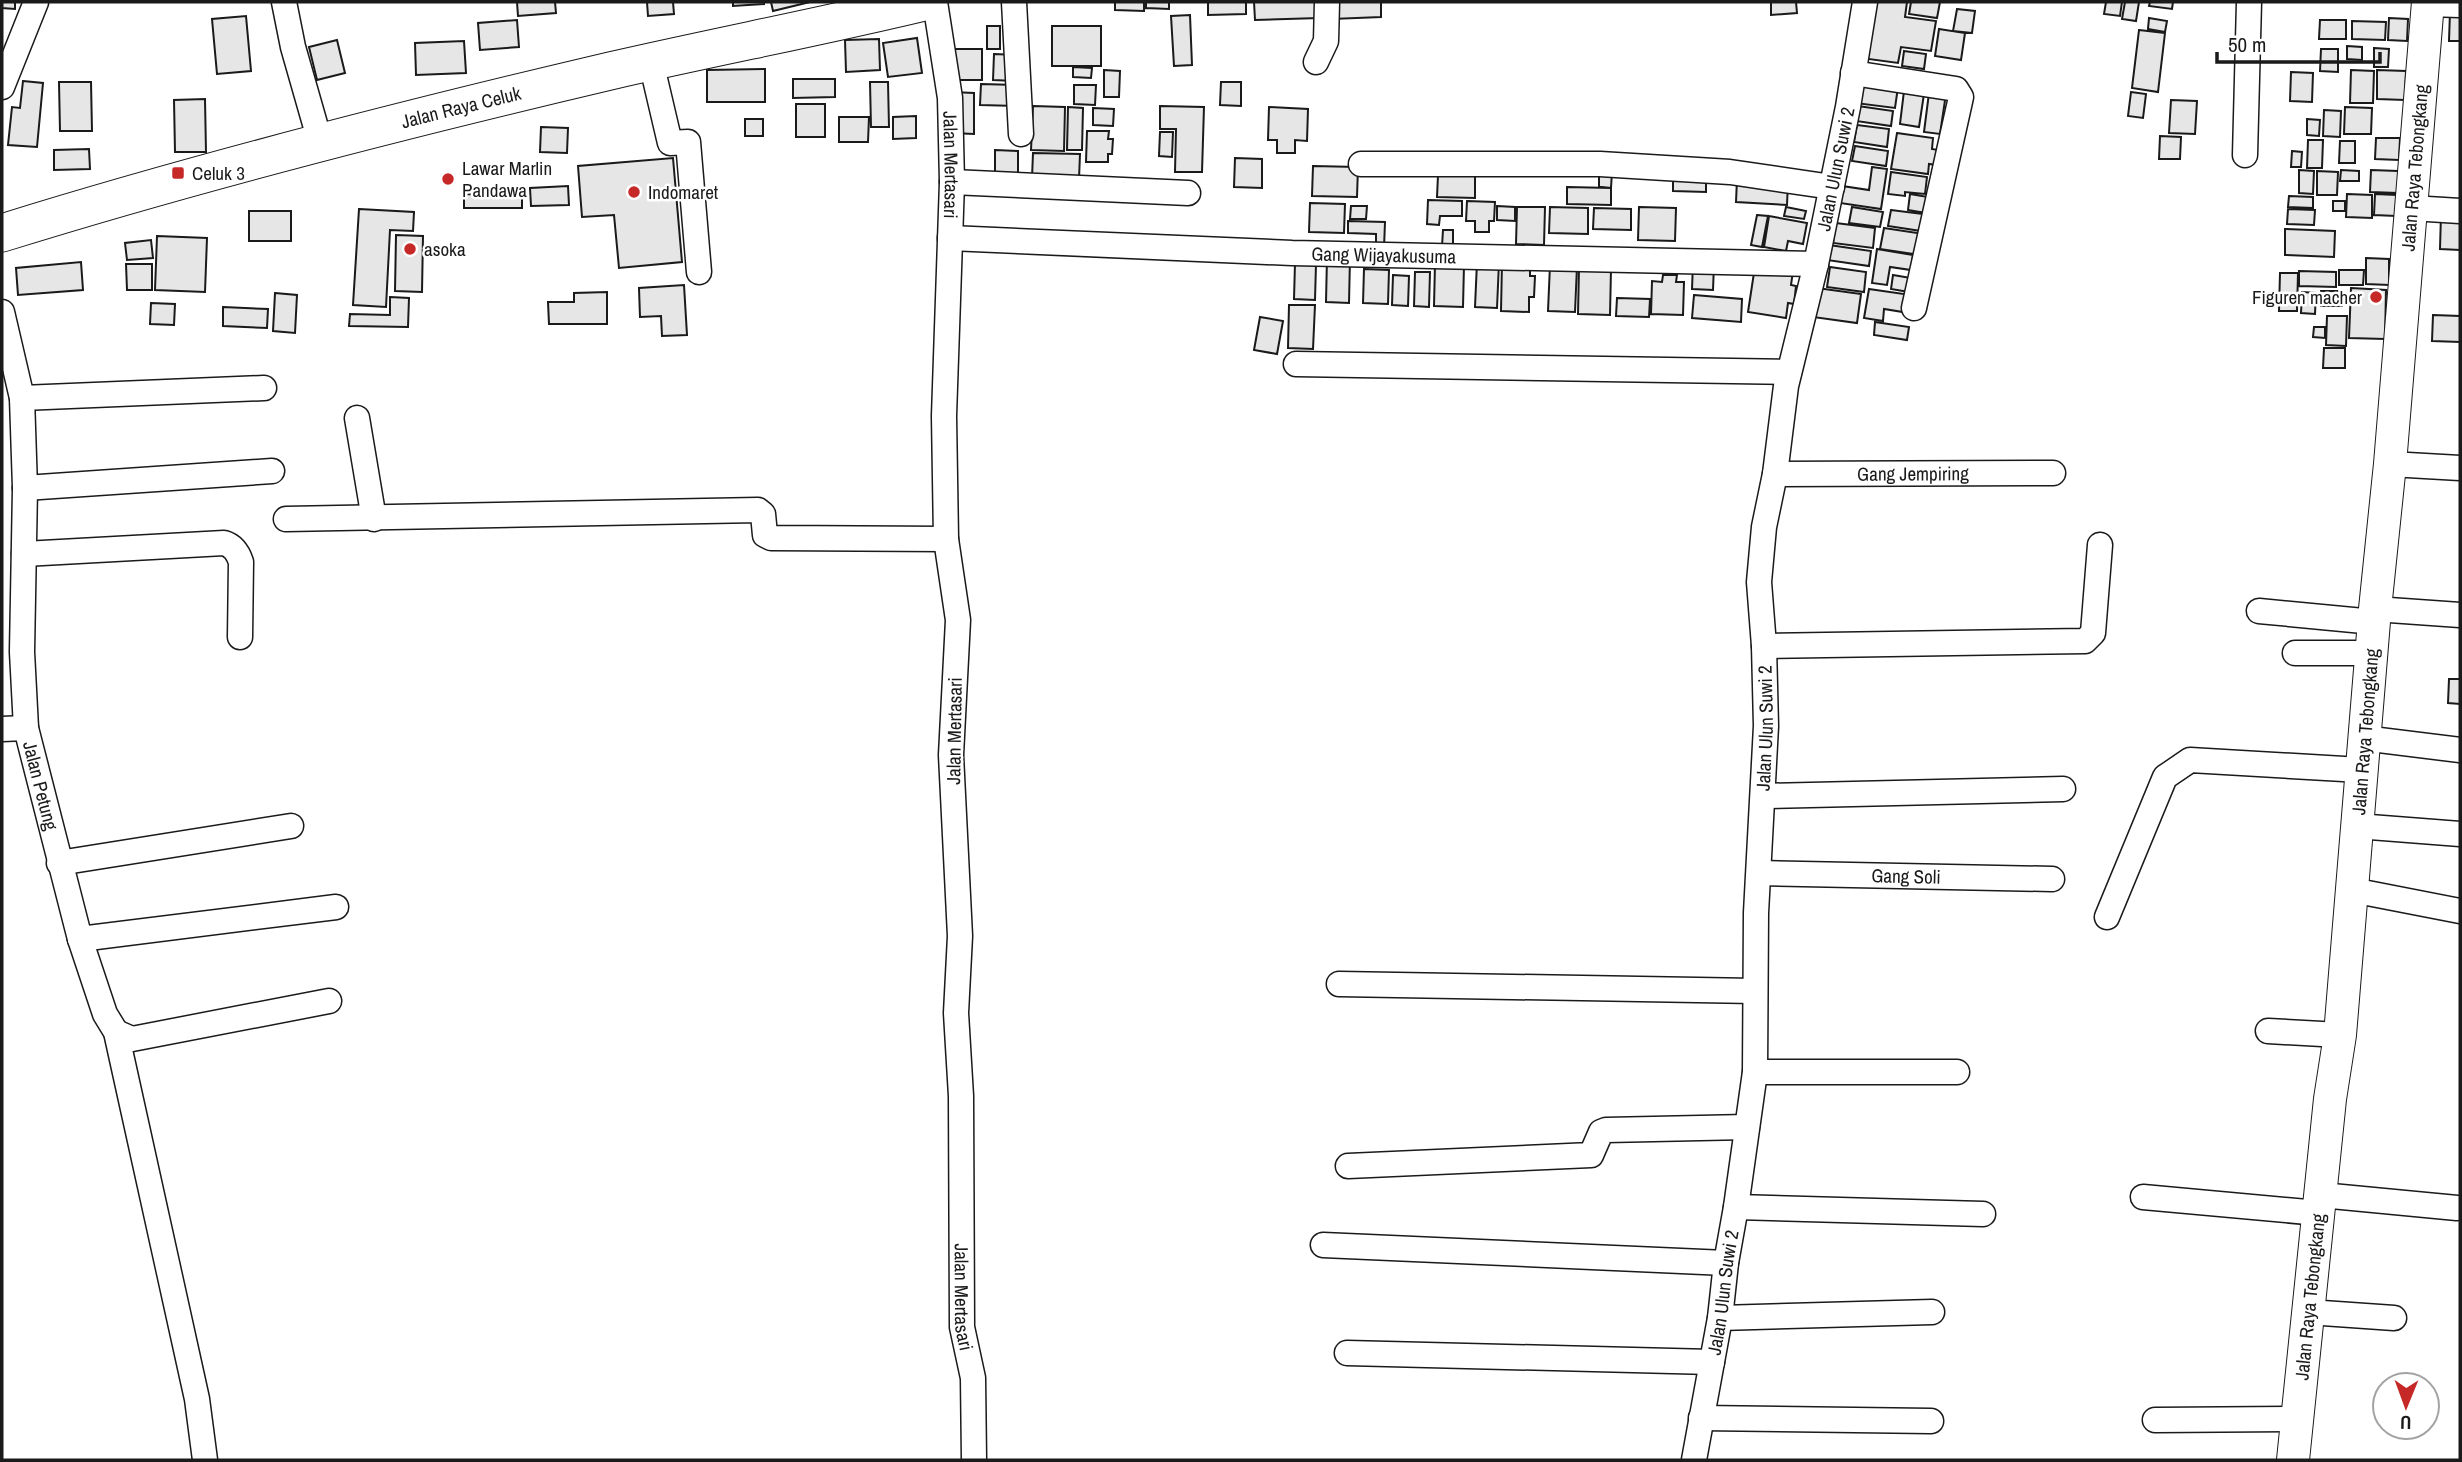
<svg xmlns="http://www.w3.org/2000/svg" width="2462" height="1462" font-family="'Archivo Narrow',sans-serif">
<style>
.building{fill:#e6e6e6;stroke:#1a1a1a;stroke-width:2}
.lines{fill:none;stroke-linecap:round;stroke-linejoin:round}
.minor-casing{stroke:#1a1a1a;stroke-width:27}
.major-casing{stroke:#1a1a1a;stroke-width:34}
.highway-casing{stroke:#1a1a1a;stroke-width:39}
.minor{stroke:#fff;stroke-width:24}
.major{stroke:#fff;stroke-width:32}
.highway{stroke:#fff;stroke-width:37}
.poi-dot{fill:#c62828;stroke:#fff;stroke-width:2.5}
.labels{text-anchor:middle;dominant-baseline:central;stroke-width:5;stroke-linejoin:round;paint-order:stroke}
.street-label{font-size:19px;fill:#1a1a1a;stroke:#fff}
.poi-label{font-size:19px;fill:#1a1a1a;stroke:#fff;text-anchor:start}
</style>
<rect width="100%" height="100%" fill="#fff"/>
<path class="building" d="M2 2H15V9L2 8Z
M517 2H555L556 13 518 16Z
M647 2H673L674 14 648 16Z
M733 2H764V4L733 6Z
M771 2H810L773 11Z
M1115 2H1144V11L1115 10Z
M1146 2H1169V9L1146 8Z
M1208 2H1246V14L1208 15Z
M1254 2H1319V18L1255 20Z
M1331 2H1381V17L1332 19Z
M1771 2H1796L1797 13 1771 15Z
M1869 2H1907L1905 17 1936 21 1931 51 1901 47 1898 63 1861 58Z
M1911 2H1940L1937 18 1909 14Z
M2106 2H2122L2120 16 2104 14Z
M2125 2H2139L2136 21 2122 19Z
M2150 2H2173L2172 9 2149 6Z
M1957 9 1975 11 1972 33 1953 31Z
M2450 12 2460 13V41H2449Z
M1190 15 1192 65 1174 66 1171 16Z
M246 16 251 71 217 74 212 19Z
M2149 18 2167 21 2165 32 2148 29Z
M2389 18 2408 19 2407 41 2388 40Z
M517 20 519 47 480 50 478 23Z
M2320 20H2346V39H2319Z
M2352 21 2386 22 2385 40 2352 39Z
M987 26H1000V49H987Z
M1052 26H1101V66H1052Z
M1939 29 1965 33 1961 60 1935 56Z
M2139 30 2165 33 2158 92 2132 88Z
M917 38 922 73 888 77 883 43Z
M879 39 880 70 846 72 845 40Z
M337 40 345 73 317 80 309 47Z
M464 41 466 73 416 75 415 43Z
M2347 46 2362 47V60L2347 59Z
M2374 48 2389 49 2388 67H2374Z
M952 49H982V80H952Z
M2321 49H2338V72L2320 71Z
M1904 51 1926 54 1924 69 1902 66Z
M994 54 1016 55 1015 81 993 80Z
M1073 67 1092 68 1091 78 1073 77Z
M765 69V102H707V70Z
M1104 70 1120 71 1119 97H1104Z
M2351 70 2374 71 2373 103H2350Z
M2377 70 2406 71 2405 100 2377 99Z
M2291 72 2313 73 2312 102 2290 101Z
M1859 74 1899 80 1895 108 1855 103Z
M793 79H835V97L793 98Z
M23 81 43 83 37 147 8 145 12 107 20 108Z
M59 82H91L92 131H60Z
M870 82H888L889 127H871Z
M1221 82H1241V106L1220 105Z
M981 84 1017 85V106L980 105Z
M1074 85H1096L1095 105 1074 104Z
M1930 85 1947 87 1940 134 1924 132Z
M1904 91 1924 94 1919 127 1900 124Z
M952 92 974 93V134L952 133Z
M2131 92 2146 94 2143 118 2128 116Z
M205 99 206 152H175L174 100Z
M2171 100 2197 101 2195 134 2169 133Z
M796 104H825V137H796Z
M1033 106 1065 107 1064 151 1031 150Z
M1160 106 1204 107 1202 172H1175L1176 129H1160Z
M1858 106 1893 111 1891 126 1856 121Z
M1068 107 1083 108 1082 150H1067Z
M1269 107 1308 109 1307 141 1295 140V153H1277V140H1268Z
M2345 107 2372 108 2371 134H2344Z
M1093 108 1114 109 1113 126 1093 125Z
M2324 110 2341 111 2340 137 2323 136Z
M916 116V138L893 139V117Z
M839 117H869L868 142H839Z
M745 119H763V136H745Z
M2307 119 2320 120 2319 136 2307 135Z
M1857 125 1889 129 1887 147 1854 142Z
M541 127 568 128 567 153 540 152Z
M1087 131H1109L1108 139H1113L1112 154H1108V162H1086Z
M1160 132H1173L1172 157 1159 156Z
M1897 133 1933 138 1932 149 1938 150 1936 165 1929 164 1928 174 1891 169Z
M2160 136 2181 137 2180 159H2159Z
M2376 138H2400L2399 160 2375 159Z
M2308 140H2323L2322 168H2307Z
M2340 141H2355V163H2339Z
M1855 146 1888 151 1886 166 1852 161Z
M89 149 90 169 54 170V150Z
M995 150 1018 151V178L995 177Z
M2292 151 2302 152 2301 167H2291Z
M1033 153 1080 154 1079 179 1032 178Z
M673 158 682 262 619 268 614 215 582 217 578 166Z
M1235 158 1262 159V188L1234 187Z
M1313 166 1358 167 1357 197 1312 196Z
M1872 167 1887 169 1881 209 1840 203 1842 186 1869 190Z
M2299 170 2314 171 2313 194 2299 193Z
M2341 170 2359 171V181H2340Z
M2371 170 2398 171V193L2370 192Z
M2317 171 2338 172 2337 195H2317Z
M1599 172H1612L1611 188 1599 187Z
M1891 172 1927 177 1925 194 1905 192V196L1888 194Z
M1673 174 1706 175V192L1673 191Z
M1438 175 1475 176V198L1437 197Z
M1737 179 1788 182 1787 205 1736 202Z
M568 186 569 205 531 206 530 188Z
M1567 187 1611 188V205L1567 204Z
M464 194 522 195V208H464Z
M1910 194 1928 197 1926 213 1908 210Z
M2347 194 2372 195V218L2346 217Z
M2375 194 2397 195 2396 216 2374 215Z
M2289 196 2313 197V208L2288 207Z
M1428 200 1462 201V216H1440L1439 225 1427 224Z
M1467 201 1495 202 1494 221H1489V232H1475V221H1466Z
M2333 201H2345V211H2333Z
M1310 203 1345 204 1344 233 1309 232Z
M1351 206H1367L1366 219H1350Z
M1497 206 1515 207V221L1497 220Z
M1517 207H1545L1544 245 1516 244Z
M1550 207 1588 208V234L1549 233Z
M1639 207 1676 208 1675 241 1638 240Z
M1786 207 1806 211 1804 219 1784 216Z
M1852 207 1883 212 1880 227 1849 223Z
M1594 208 1631 209V230L1593 229Z
M359 209 414 212 413 231 390 230 386 307 353 305Z
M2288 209 2315 210 2314 225 2287 224Z
M1891 210 1923 214 1921 231 1888 226Z
M249 211H291V241H249Z
M2441 214 2460 215V250L2440 249Z
M1757 215 1768 216 1762 247 1751 245Z
M1769 216 1807 223 1803 244 1788 241 1786 251 1764 247Z
M1348 221 1385 222 1384 248H1376V234L1348 233Z
M1836 223 1875 228 1873 248 1833 243Z
M1884 228 1924 234 1920 255 1880 249Z
M2285 229 2335 231 2334 257 2285 255Z
M1443 230H1453V246H1442Z
M396 235 423 236 422 292 395 291Z
M157 236 207 238 205 292 155 290Z
M151 240 153 258 127 260 125 243Z
M1829 245 1871 251 1869 266 1827 260Z
M1877 249 1913 255 1911 270 1890 267 1887 285 1872 283Z
M1327 257 1350 258 1349 303 1326 302Z
M2366 258 2389 259V285L2366 284Z
M81 262 83 290 18 295 16 268Z
M1477 262H1499L1497 308 1475 307Z
M1502 262 1530 263V276H1535L1534 297H1529V312L1501 311Z
M1295 263 1316 264 1315 300 1294 299Z
M1693 263 1714 264 1713 290 1692 289Z
M126 264H152V290H127Z
M1435 264 1464 265 1463 307 1434 306Z
M1550 265 1577 266 1575 312 1548 311Z
M1755 266 1793 271 1791 285 1796 286 1794 304 1788 303 1786 318 1748 312Z
M1830 267 1866 272 1864 292 1827 287Z
M1579 268 1611 269 1610 315 1578 314Z
M1364 269 1389 270 1388 304 1363 303Z
M2339 270H2364L2363 285H2339Z
M2299 271 2336 272V287L2299 286Z
M1415 272H1430L1429 307 1414 306Z
M2280 273H2298L2297 311H2279Z
M1393 275 1409 276 1408 306 1392 305Z
M1663 275H1677L1676 282H1684L1683 315 1651 314 1652 281 1662 282Z
M1893 275 1911 278 1909 292 1891 289Z
M684 285 687 335 662 336 661 316 640 317 639 288Z
M1817 288 1861 294 1857 323 1813 317Z
M2351 288 2386 290 2385 339 2349 338Z
M1869 289 1911 295 1909 313 1884 309 1883 321 1864 318Z
M2321 291H2342V306H2321Z
M607 292V324H549L548 302H574V293Z
M2302 292 2316 293 2315 314 2301 313Z
M275 293 297 295 295 333 273 331Z
M1694 295 1742 299 1741 322 1692 318Z
M390 297 409 298 408 327 349 326 350 314 390 315Z
M1617 298 1650 299 1649 317 1616 316Z
M151 303 175 304 174 325 150 324Z
M1289 305H1315L1313 349 1288 348Z
M223 307 268 309 267 328 223 326Z
M2433 315 2460 316V342L2432 341Z
M2327 316H2347L2346 346 2326 345Z
M1260 317 1283 321 1277 354 1254 350Z
M1875 322 1909 327 1907 340 1874 335Z
M2314 327H2325V338L2313 337Z
M2324 348H2345V368H2323Z
M2449 679H2460V704L2448 703Z"/>
<g class="lines">
<g class="minor-casing">
<g id="minor">
<path d="M284 2 293 47 321 145"/>
<path id="s1" d="M935 2 950 98 952 182 944 416 946 539 958 620 951 755 960 936 956 1013 961 1096 962 1327 973 1378 974 1460"/>
<path d="M1014 2 1021 134"/>
<path d="M2427 4 2460 5"/>
<path d="M651 62 670 143 688 142 699 272"/>
<path d="M1316 62 1326 41 1327 2"/>
<path d="M1853 73 1956 89 1961 97 1914 308"/>
<path d="M2 87 36 2"/>
<path d="M2245 155 2249 2"/>
<path d="M1361 164H1600L1730 172 1832 187"/>
<path d="M952 182 1188 193"/>
<path d="M2411 208 2460 211"/>
<path id="s2" d="M950 238 1292 253 1816 264"/>
<path id="s3" d="M2 312 22 398 25 488 22 652 26 728 80 939 105 1014 116 1032 197 1399 205 1460"/>
<path d="M1296 364 1789 372"/>
<path d="M22 398 264 388"/>
<path d="M357 418 374 519"/>
<path d="M2390 464 2460 468"/>
<path id="s4" d="M1775 474 2053 473"/>
<path d="M25 488 272 471"/>
<path d="M286 519 758 510 763 514 765 535 771 538 946 539"/>
<path d="M24 554 224 543C234 546 238 553 241 562L240 637"/>
<path d="M2375 609 2460 615"/>
<path d="M2259 611 2374 622"/>
<path d="M1764 646 2085 641 2093 633 2100 545"/>
<path d="M2295 653H2371"/>
<path d="M2 729 26 728"/>
<path d="M2363 738 2460 750"/>
<path d="M1764 796 2063 789"/>
<path d="M2357 826 2460 834"/>
<path d="M59 863 291 826"/>
<path id="s5" d="M1759 873 2052 879"/>
<path d="M2352 890 2460 911"/>
<path d="M2107 917 2165 777 2190 760 2361 770"/>
<path d="M80 939 336 907"/>
<path d="M1339 984 1755 991"/>
<path d="M2268 1031 2340 1035"/>
<path d="M116 1032 132 1039 329 1001"/>
<path d="M1755 1072H1957"/>
<path d="M1348 1166 1591 1155 1601 1132 1606 1130 1747 1127"/>
<path d="M2321 1195 2457 1208"/>
<path d="M2143 1197 2318 1213"/>
<path d="M1736 1207 1983 1214"/>
<path d="M1323 1245 1726 1263"/>
<path d="M2308 1312 2394 1318"/>
<path d="M1720 1318 1932 1312"/>
<path d="M1347 1353 1712 1362"/>
<path d="M1701 1418 1931 1421"/>
<path d="M2155 1420 2297 1419"/>
<path id="s6" d="M1694 1460 1720 1318 1726 1263 1736 1207 1755 1072 1756 913 1766 726 1764 646 1759 582 1764 527 1775 474 1786 386 1816 264 1848 107 1865 2"/>
</g>
</g>
<g class="major-casing">
<g id="major">
<path id="s7" d="M2293 1460 2330 1099 2340 1035 2375 609 2390 464 2428 2"/>
</g>
</g>
<g class="highway-casing">
<g id="highway">
<path id="s8" d="M2 233C201 171 406 119 610 71 714 47 820 27 924 2"/>
</g>
</g>
<use href="#minor" class="minor"/>
<use href="#major" class="major"/>
<use href="#highway" class="highway"/>
</g>
<g class="poi-dot">
<rect x="171" y="166" width="14" height="14" rx="3.5"/>
<circle cx="448" cy="179" r="7"/>
<circle cx="634" cy="192" r="7"/>
<circle cx="410" cy="249" r="7"/>
<circle cx="2376" cy="297" r="7"/>
</g>
<g class="labels">
<g class="street-label">
<text stroke="none"><textPath href="#s8" startOffset="476">Jalan Raya Celuk</textPath></text>
<text stroke="none"><textPath href="#s1" startOffset="164">Jalan Mertasari</textPath></text>
<text stroke="none"><textPath href="#s7" startOffset="1298">Jalan Raya Tebongkang</textPath></text>
<text stroke="none"><textPath href="#s6" startOffset="1304">Jalan Ulun Suwi 2</textPath></text>
<text stroke="none"><textPath href="#s2" startOffset="434">Gang Wijayakusuma</textPath></text>
<text stroke="none"><textPath href="#s4" startOffset="138">Gang Jempiring</textPath></text>
<text stroke="none"><textPath href="#s6" startOffset="737">Jalan Ulun Suwi 2</textPath></text>
<text transform="translate(954 731) rotate(-89)">Jalan Mertasari</text>
<text stroke="none"><textPath href="#s7" startOffset="732">Jalan Raya Tebongkang</textPath></text>
<text stroke="none"><textPath href="#s3" startOffset="478">Jalan Petung</textPath></text>
<text stroke="none"><textPath href="#s5" startOffset="147">Gang Soli</textPath></text>
<text stroke="none"><textPath href="#s6" startOffset="170">Jalan Ulun Suwi 2</textPath></text>
<text stroke="none"><textPath href="#s7" startOffset="164">Jalan Raya Tebongkang</textPath></text>
<text stroke="none"><textPath href="#s1" startOffset="1298">Jalan Mertasari</textPath></text>
</g>
<g class="poi-label">
<text x="462" y="168">Lawar Marlin<tspan x="462" dy="22">Pandawa</tspan></text>
<text x="192" y="173">Celuk 3</text>
<text x="648" y="192">Indomaret</text>
<text x="424" y="249">asoka</text>
<text x="2362" y="297" text-anchor="end">Figuren macher</text>
</g>
</g>
<rect width="2462" height="1462" fill="none" stroke="#1a1a1a" stroke-width="7"/>
<g transform="translate(2406 1406) rotate(181)"><circle r="33" fill="#ffffff" stroke="#a3a3a3" stroke-width="2"/>
<path d="M0-5L12 26L0 18L-12 26Z" fill="#c62828"/>
<text y="-10" font-size="19" font-weight="bold" text-anchor="middle" fill="#1a1a1a">U</text>
</g>
<path d="M2217 52v10h163v-10" fill="none" stroke="#1a1a1a" stroke-width="3.5"/>
<text x="2228" y="52" font-size="21" fill="#1a1a1a" stroke="#ffffff" stroke-width="5" paint-order="stroke">50 m</text>
</svg>
